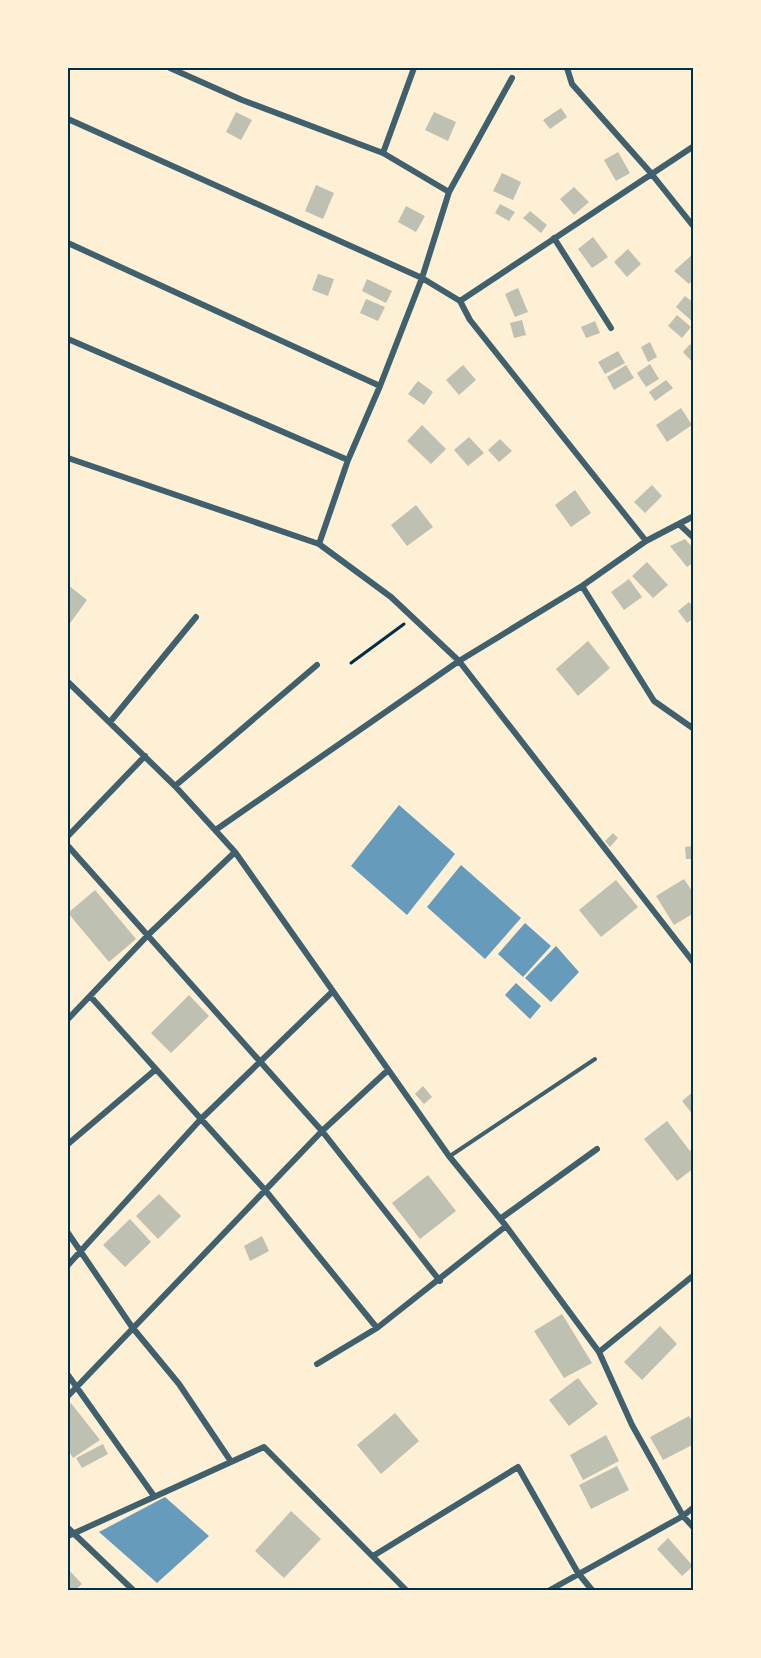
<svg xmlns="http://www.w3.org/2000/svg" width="761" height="1658" font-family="Spectral,serif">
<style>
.water{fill:#669bbc}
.building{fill:#bec0b2}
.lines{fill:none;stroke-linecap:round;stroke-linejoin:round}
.path{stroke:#003049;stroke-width:3}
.service{stroke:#3f606c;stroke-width:4}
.minor{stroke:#3f606c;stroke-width:6}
.neatline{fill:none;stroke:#003049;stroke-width:2}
</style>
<rect width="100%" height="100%" fill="#fdf0d5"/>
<path class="water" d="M399 805 455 854 407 915 351 866Z
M461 865 521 918 485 959 427 907Z
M525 923 551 946 523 977 498 954Z
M556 946 579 972 551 1002 525 978Z
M516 983 541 1006 530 1019 505 995Z
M165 1497 209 1536 157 1583 99 1532Z"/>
<path class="building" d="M561 108 567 117 550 129 543 120Z
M236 112 252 120 241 140 226 132Z
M434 112 456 122 448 141 425 130Z
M618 152 630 173 616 181 604 160Z
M502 173 521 182 513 200 493 191Z
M316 185 334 193 323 219 305 211Z
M574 187 589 202 574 215 560 199Z
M500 204 515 212 509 221 495 213Z
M406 206 425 216 416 232 398 222Z
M530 211 547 225 541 233 523 218Z
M593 237 608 257 592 268 578 249Z
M628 249 641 264 627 277 614 262Z
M694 253V279L689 284 674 271Z
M318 274 334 279 328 296 312 290Z
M367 279 392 291 386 303 362 291Z
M518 288 528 312 515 317 505 294Z
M685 296 694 303V323L676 307Z
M366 299 385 307 378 321 360 313Z
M677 315 691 327 682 338 668 326Z
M522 320 526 335 514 338 510 323Z
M595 321 600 333 586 338 581 327Z
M650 342 657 357 648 362 641 347Z
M690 344 694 348 692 362 683 352Z
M618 351 625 363 605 374 598 362Z
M650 364 659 379 646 387 637 373Z
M463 365 476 380 459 395 446 380Z
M626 365 634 378 614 390 607 377Z
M666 380 673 388 655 401 649 392Z
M418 381 433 392 424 405 408 394Z
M681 408 692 425 667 442 656 425Z
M422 425 446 449 431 464 407 441Z
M469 437 484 453 468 466 454 450Z
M500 439 512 451 499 462 488 450Z
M652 485 662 496 645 513 634 502Z
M575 490 591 513 571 527 555 505Z
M416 505 433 527 407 546 391 525Z
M685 539 694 549V562L687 567 670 546Z
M647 562 668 585 653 598 632 576Z
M629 579 642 597 624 610 611 592Z
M68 585 87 600 68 626Z
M689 602 694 608V618L687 623 678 611Z
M588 641 610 668 578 696 556 669Z
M613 833 618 838 610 847 605 841Z
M694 846V859H686L685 847Z
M684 879 694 894V913L674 925 656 896Z
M616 880 638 907 601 937 579 910Z
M95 890 136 939 109 962 68 913Z
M189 995 209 1016 171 1053 151 1033Z
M423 1086 432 1097 424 1104 415 1094Z
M694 1091V1116L682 1101Z
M667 1121 690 1151 694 1148V1168L677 1181 644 1139Z
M428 1175 456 1211 420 1239 392 1203Z
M159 1194 181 1216 158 1239 136 1216Z
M130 1219 151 1242 125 1267 103 1245Z
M262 1236 269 1251 250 1261 244 1246Z
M562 1314 592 1363 564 1378 534 1331Z
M660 1326 677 1344 642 1380 624 1362Z
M578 1378 598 1404 569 1426 549 1400Z
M71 1403 100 1440 73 1458 68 1450V1407Z
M395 1413 419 1441 381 1474 357 1445Z
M689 1416 694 1425V1444L663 1460 650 1437Z
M606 1435 619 1461 583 1480 570 1455Z
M103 1444 108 1454 82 1468 76 1458Z
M617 1466 629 1490 591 1509 579 1485Z
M291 1511 321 1539 284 1578 255 1551Z
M668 1538 693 1566 682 1576 657 1549Z
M68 1569 82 1584 75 1590H68Z"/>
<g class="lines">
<path class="path" d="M351 663 404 624"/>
<path class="service" d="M450 1156 595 1059"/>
<path class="minor" d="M170 68 242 100 383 153 449 192
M567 68 572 84 650 172 694 227
M68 119 422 278 460 301 470 320 646 541
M383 153 414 68
M554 238 611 328
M68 243 380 386
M460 301 694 146
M68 339 348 460
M68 458 319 544 391 597 459 661 694 963
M680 525 694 538
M319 544 348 460 380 386 422 278 449 192 512 78
M582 586 654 701 694 729
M68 682 175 786 235 852 449 1156 506 1226 599 1352 632 1425 683 1516 694 1528
M110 722 196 617
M175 786 317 665
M217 829 459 661 582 586 646 541 694 516
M68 836 145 756
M68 846 322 1131 440 1281
M90 996 265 1190 377 1328
M68 1019 149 934 235 852
M68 1144 155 1070
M500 1219 597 1149
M68 1233 132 1327 179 1384 230 1460
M68 1265 200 1120 332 992
M599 1352 694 1275
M317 1364 377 1328 506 1226
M68 1375 154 1496
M68 1396 322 1131 387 1071
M68 1528 133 1590
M68 1536 264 1447 406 1590
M373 1556 518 1467 578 1573 592 1590
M550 1590 683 1516 694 1507"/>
</g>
<rect width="761" height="1658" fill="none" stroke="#fdf0d5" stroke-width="138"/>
<rect x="69" y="69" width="623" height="1520" class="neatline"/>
</svg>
